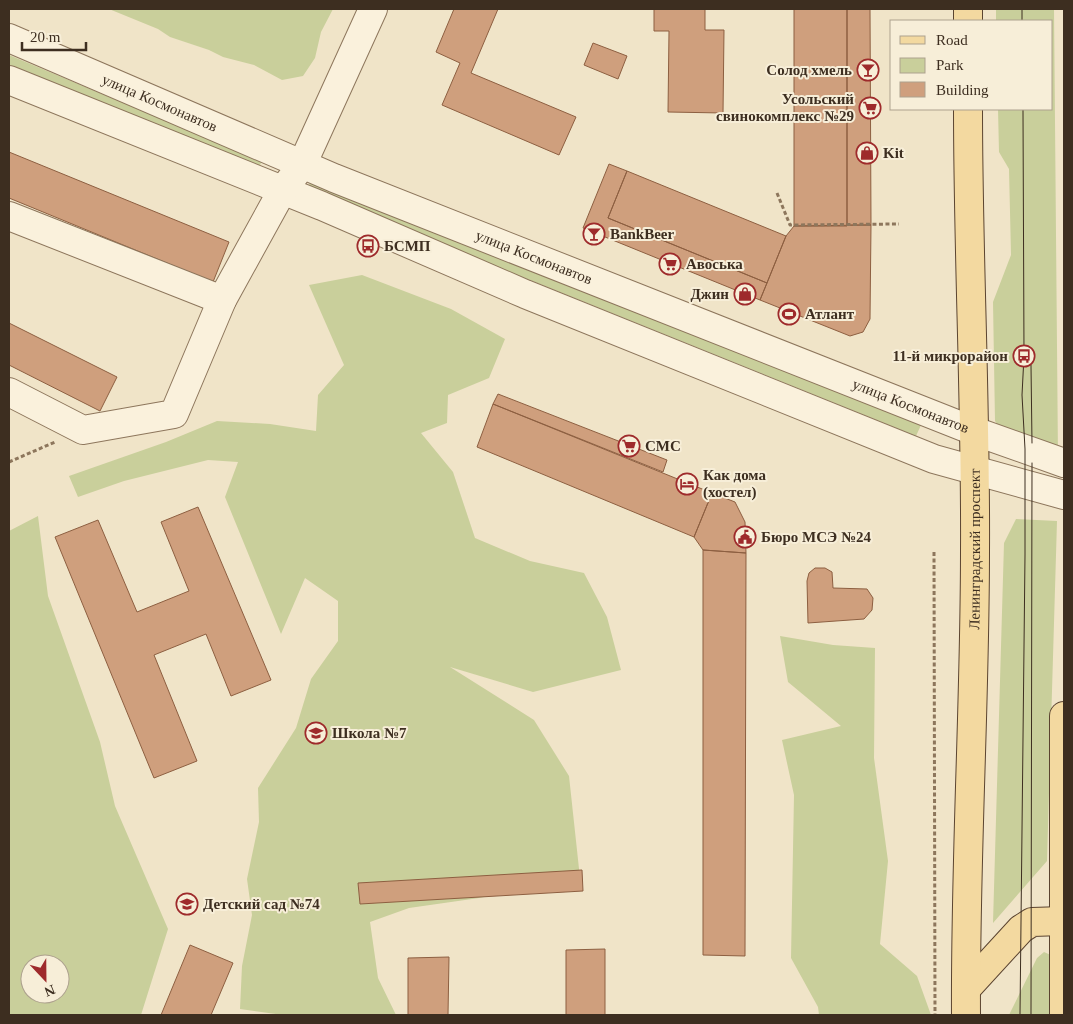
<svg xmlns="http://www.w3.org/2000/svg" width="1073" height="1024" font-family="'Times New Roman',serif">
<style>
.green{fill:#c9cf9b;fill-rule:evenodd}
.building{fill:#cf9f7d;stroke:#8d5f41}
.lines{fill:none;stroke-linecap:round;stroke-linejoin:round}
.minor-casing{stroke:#8d765c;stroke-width:30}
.major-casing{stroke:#5b4430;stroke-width:30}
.path{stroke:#8d765c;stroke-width:3;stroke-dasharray:4 2.5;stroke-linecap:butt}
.minor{stroke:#faf1dc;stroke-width:28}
.major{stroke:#f3d9a0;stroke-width:28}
.tram{stroke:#3d2e20;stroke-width:1}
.labels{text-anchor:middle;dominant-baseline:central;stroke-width:4;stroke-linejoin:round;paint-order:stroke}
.poi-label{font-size:15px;font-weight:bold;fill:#3d2e20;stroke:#f7eed8;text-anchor:start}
.street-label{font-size:15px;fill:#3d2e20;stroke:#f7eed8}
</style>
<rect width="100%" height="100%" fill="#f0e4c8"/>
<path class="green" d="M109 9H333L321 32 315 58 303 76 282 80 254 65 223 57 209 50 170 37 158 29Z
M996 9H1054L1058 458 1012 445 995 421 993 302 1011 255 1009 169 999 152 998 109H1052V21H996Z
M9 55 262 161 258 169 9 65Z
M312 178 921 425 916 436 307 190Z
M362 275 451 309 505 339 489 378 448 395 447 423 421 433 453 472 475 538 530 561 584 573 607 617 621 670 533 692 450 667 534 720 569 776 580 878 479 898 409 908 370 922 378 978 396 1015H283L240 1009 242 966 252 915 247 879 259 822 258 788 296 728 311 679 338 641V601L305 578 281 634 225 497 238 462 208 460 124 481 78 497 69 476 166 442 217 421 270 424 316 431 318 395 344 365 309 285Z
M38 516 48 596 100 742 115 806 168 929 141 1015H9V531ZM30 964H60V994H30Z
M1016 519 1057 521 1047 861 993 923 1004 543Z
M780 636 833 645 875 648 874 758 888 861 880 944 917 976 931 1015H819L818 1007 791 958 794 795 782 740 841 726 788 682Z
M1044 952 1053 956V1015H1009L1037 958Z"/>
<path class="building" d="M454 9H498L471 73 576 117 559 155 442 105 460 63 436 52Z
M654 9H705V30H724L723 113 668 112 669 31H654Z
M794 9H847V226H794Z
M847 9H870L871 225H847Z
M593 43 627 56 618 79 584 65Z
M9 152 229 242 213 282 9 198Z
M609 164 627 171 608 218 767 283 760 300 583 228Z
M627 171 786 236 767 283 608 218Z
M871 225 870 319 863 332 850 336 760 300 786 236 794 226Z
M9 323 117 377 100 411 9 365Z
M498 394 667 460 663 472 493 404Z
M493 404 712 493 694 537 477 447Z
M712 493 735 502 745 522 746 553 703 550 694 537Z
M198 507 271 680 231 696 206 634 154 655 197 761 154 778 55 537 98 520 137 612 189 591 161 522Z
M703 550 746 553 745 956 703 955Z
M815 568H825L832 572 833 588 867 589 873 598 872 610 864 619 808 623 807 581 809 573Z
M582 870 583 891 360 904 358 883Z
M190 945 233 963 211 1015H161Z
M605 949V1015H566V950Z
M449 957 448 1015H408V958Z"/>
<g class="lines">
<g class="minor-casing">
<g id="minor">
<path id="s1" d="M9 38 334 178 974 431 1064 463"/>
<path d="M9 80 322 206 525 294 934 459 1064 495"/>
<path d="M9 216 222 300"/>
<path d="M9 392 83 430 174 414 222 300 282 191 302 165 373 9"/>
</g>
</g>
<g class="major-casing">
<g id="major">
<path d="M968 9V21"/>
<path d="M966 989 1021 929 1032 922 1063 921"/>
<path id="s2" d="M966 1015C965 860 975 705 975 551 976 403 968 256 968 109"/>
<path d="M1064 1015V716"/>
</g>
</g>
<path class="path" d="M777 193 790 225 899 224
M9 462 55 442
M934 552 935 1015"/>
<use href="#minor" class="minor"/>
<use href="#major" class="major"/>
<path class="tram" d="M1022 9V21
M1031 365 1032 443
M1020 1015 1025 555V449L1022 395 1024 356 1023 109
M1031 1015 1032 463"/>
</g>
<defs>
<g id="bar-ring" transform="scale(1.125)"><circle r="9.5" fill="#f7eed8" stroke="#9e2a2b" stroke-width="1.5"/><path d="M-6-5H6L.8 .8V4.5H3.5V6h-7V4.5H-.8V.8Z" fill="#9e2a2b"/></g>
<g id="supermarket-ring" transform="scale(1.125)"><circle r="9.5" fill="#f7eed8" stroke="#9e2a2b" stroke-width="1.5"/><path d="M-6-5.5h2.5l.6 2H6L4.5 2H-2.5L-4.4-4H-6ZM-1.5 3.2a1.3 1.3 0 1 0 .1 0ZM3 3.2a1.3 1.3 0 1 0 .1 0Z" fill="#9e2a2b"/></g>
<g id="shop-ring" transform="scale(1.125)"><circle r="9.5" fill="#f7eed8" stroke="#9e2a2b" stroke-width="1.5"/><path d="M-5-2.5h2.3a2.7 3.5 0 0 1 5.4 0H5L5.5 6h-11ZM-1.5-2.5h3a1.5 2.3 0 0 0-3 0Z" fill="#9e2a2b"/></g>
<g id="bus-ring" transform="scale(1.125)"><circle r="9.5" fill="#f7eed8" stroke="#9e2a2b" stroke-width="1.5"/><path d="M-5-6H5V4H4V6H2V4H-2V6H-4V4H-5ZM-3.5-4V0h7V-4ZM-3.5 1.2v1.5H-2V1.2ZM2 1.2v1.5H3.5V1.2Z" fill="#9e2a2b"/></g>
<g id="stadium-ring" transform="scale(1.125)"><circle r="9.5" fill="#f7eed8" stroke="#9e2a2b" stroke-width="1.5"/><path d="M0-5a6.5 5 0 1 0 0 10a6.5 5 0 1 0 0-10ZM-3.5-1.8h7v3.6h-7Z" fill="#9e2a2b"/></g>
<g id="hotel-ring" transform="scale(1.125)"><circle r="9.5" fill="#f7eed8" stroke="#9e2a2b" stroke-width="1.5"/><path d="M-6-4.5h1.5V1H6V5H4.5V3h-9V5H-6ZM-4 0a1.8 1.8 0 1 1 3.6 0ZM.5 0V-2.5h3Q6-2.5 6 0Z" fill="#9e2a2b"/></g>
<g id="civic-ring" transform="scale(1.125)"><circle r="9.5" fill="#f7eed8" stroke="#9e2a2b" stroke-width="1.5"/><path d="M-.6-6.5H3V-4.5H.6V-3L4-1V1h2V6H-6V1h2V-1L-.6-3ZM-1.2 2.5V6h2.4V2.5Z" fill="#9e2a2b"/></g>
<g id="school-ring" transform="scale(1.125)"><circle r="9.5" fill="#f7eed8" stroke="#9e2a2b" stroke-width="1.5"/><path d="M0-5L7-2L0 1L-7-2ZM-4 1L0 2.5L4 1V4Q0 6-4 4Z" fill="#9e2a2b"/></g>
</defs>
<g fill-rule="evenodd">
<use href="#bar-ring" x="868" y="70"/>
<use href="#supermarket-ring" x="870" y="108"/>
<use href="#shop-ring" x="867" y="153"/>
<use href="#bar-ring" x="594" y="234"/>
<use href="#bus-ring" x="368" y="246"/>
<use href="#supermarket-ring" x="670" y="264"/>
<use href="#shop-ring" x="745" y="294"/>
<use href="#stadium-ring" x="789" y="314"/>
<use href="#bus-ring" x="1024" y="356"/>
<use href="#supermarket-ring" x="629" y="446"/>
<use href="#hotel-ring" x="687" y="484"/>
<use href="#civic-ring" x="745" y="537"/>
<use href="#school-ring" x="316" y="733"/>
<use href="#school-ring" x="187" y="904"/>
</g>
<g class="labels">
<g class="poi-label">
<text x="852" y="70" text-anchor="end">Солод хмель</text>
<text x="854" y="99" text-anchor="end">Усольский<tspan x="854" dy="17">свинокомплекс №29</tspan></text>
<text x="883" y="153">Kit</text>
<text x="610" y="234">BankBeer</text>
<text x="384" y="246">БСМП</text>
<text x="686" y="264">Авоська</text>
<text x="729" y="294" text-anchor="end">Джин</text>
<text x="805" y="314">Атлант</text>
<text x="1008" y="356" text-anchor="end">11-й микрорайон</text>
<text x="645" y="446">СМС</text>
<text x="703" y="475">Как дома<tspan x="703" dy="17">(хостел)</tspan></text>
<text x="761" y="537">Бюро МСЭ №24</text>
<text x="332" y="733">Школа №7</text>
<text x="203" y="904">Детский сад №74</text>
</g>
<g class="street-label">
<text stroke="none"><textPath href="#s1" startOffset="164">улица Космонавтов</textPath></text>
<text stroke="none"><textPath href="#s1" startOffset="569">улица Космонавтов</textPath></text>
<text stroke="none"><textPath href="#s1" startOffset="974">улица Космонавтов</textPath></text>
<text stroke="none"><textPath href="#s2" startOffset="466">Ленинградский проспект</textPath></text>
</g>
</g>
<rect width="1073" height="1024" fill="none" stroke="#3d2e20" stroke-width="20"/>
<rect x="890" y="20" width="162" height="90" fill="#f7eed8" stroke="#ada18e"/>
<rect x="900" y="36" width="25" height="8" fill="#f3d9a0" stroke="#ada18e"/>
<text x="936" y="45" font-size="15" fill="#3d2e20">Road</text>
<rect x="900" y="58" width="25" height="15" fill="#c9cf9b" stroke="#ada18e"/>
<text x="936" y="70" font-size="15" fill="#3d2e20">Park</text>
<rect x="900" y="82" width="25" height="15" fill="#cf9f7d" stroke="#ada18e"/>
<text x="936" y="95" font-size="15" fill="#3d2e20">Building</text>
<g transform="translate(45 979) rotate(158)"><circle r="24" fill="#f7eed8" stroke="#ada18e"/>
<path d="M0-4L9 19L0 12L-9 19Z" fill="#9e2a2b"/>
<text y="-8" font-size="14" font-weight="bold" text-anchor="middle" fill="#3d2e20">N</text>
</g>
<path d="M22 42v8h64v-8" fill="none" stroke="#3d2e20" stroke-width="2.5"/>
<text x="30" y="42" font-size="15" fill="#3d2e20" stroke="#f7eed8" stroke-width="4" paint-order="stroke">20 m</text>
</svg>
